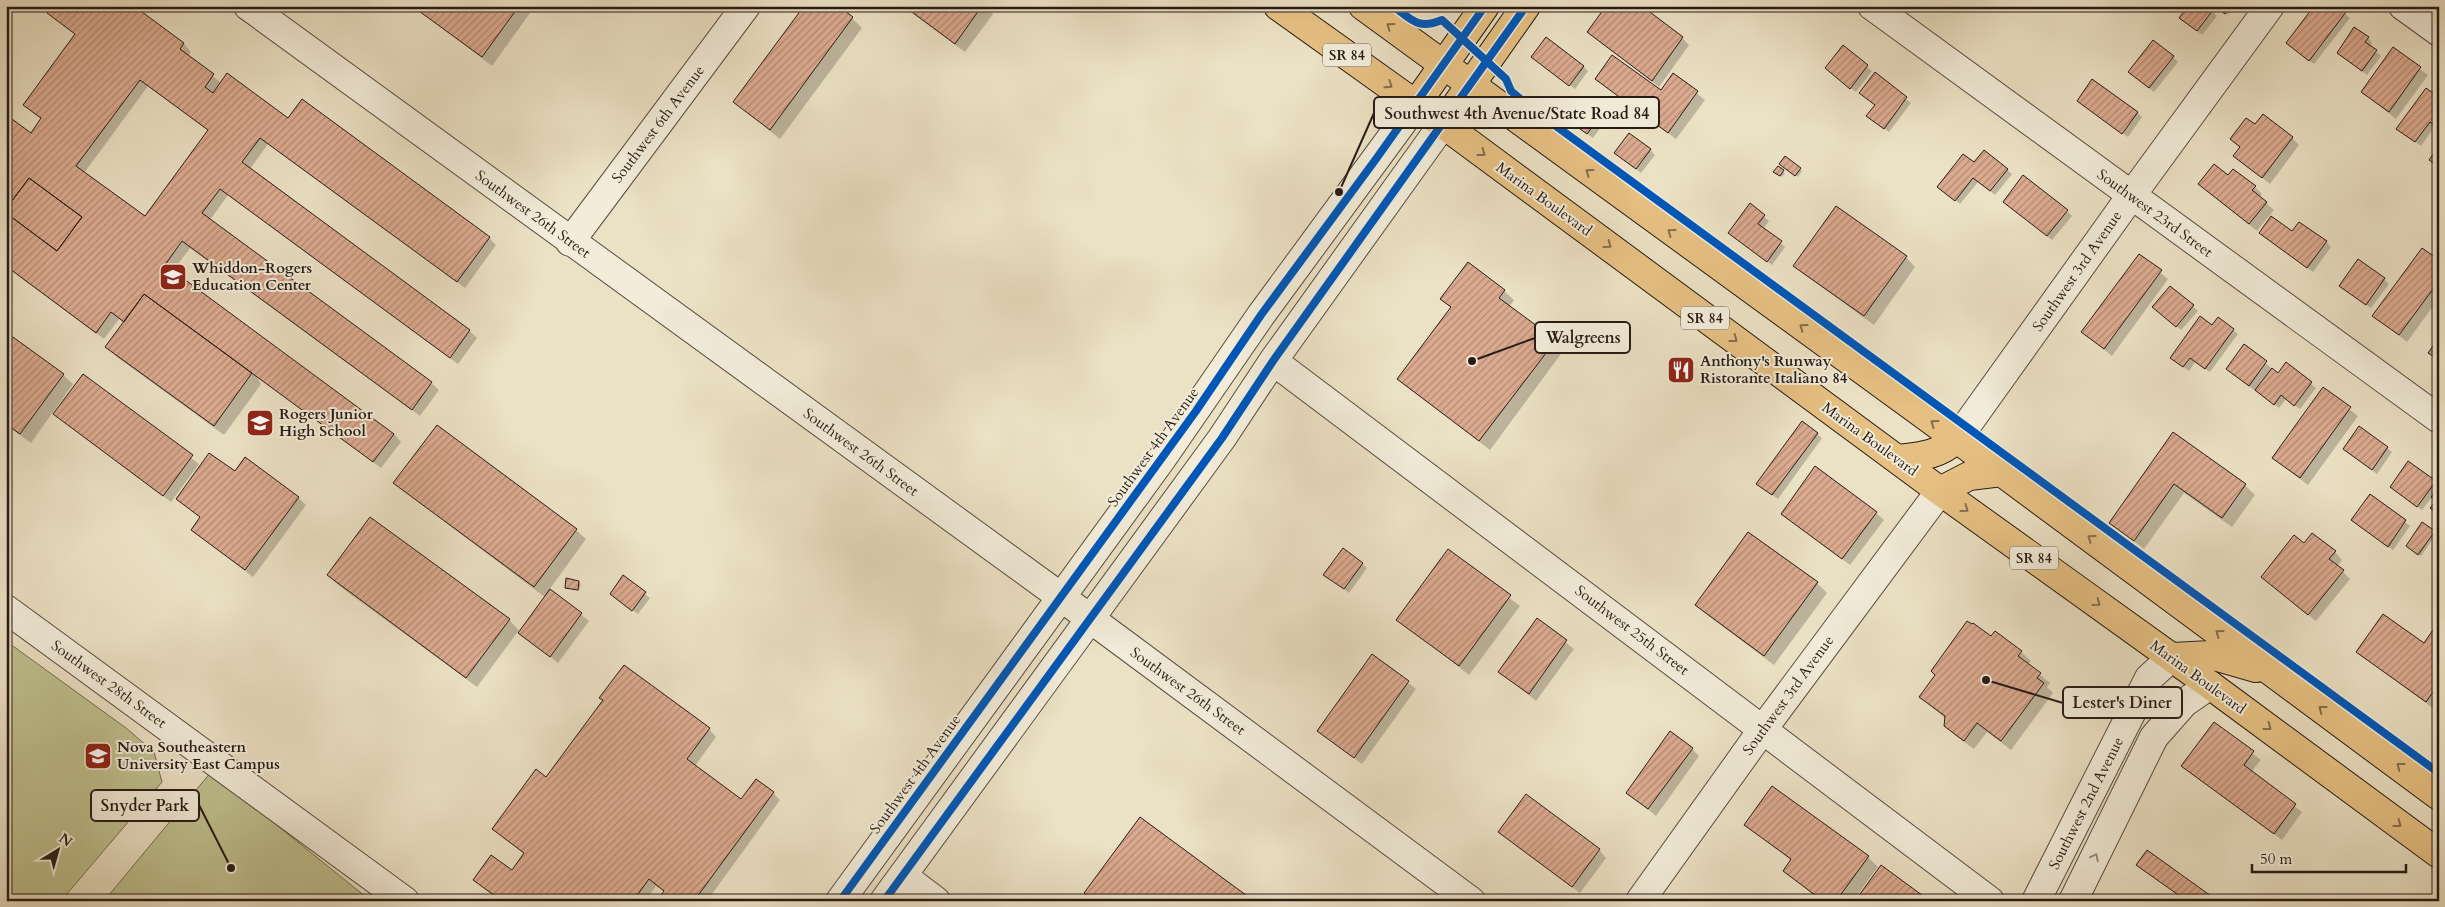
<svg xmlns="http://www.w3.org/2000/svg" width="2445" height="907" font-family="Cardo,serif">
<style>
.green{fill:#bfc18f;stroke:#736e52}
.shadow{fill:#0003;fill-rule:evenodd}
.building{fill:url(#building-hatch);stroke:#271b15;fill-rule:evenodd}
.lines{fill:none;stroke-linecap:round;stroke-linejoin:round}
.minor-casing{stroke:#584c41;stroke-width:30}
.major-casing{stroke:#271b15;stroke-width:30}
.minor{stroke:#f2ecd9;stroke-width:28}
.major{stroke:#e6c082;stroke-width:28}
.cycleway-casing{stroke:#f2ecd9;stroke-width:11}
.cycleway{stroke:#0057b8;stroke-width:8}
.oneway{stroke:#866e4c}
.oneway2{stroke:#978e81}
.labels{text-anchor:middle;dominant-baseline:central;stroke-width:4;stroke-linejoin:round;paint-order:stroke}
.shield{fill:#f2ecd9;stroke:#645a50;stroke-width:1}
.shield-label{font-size:14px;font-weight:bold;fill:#271b15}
.street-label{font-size:15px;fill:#271b15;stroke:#f2ecd9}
.poi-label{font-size:15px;font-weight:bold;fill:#271b15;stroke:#f2ecd9;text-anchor:start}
.leader{fill:none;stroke:#271b15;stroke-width:2}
.callout-dot{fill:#271b15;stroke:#f2ecd9;stroke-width:2}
.callout{fill:#f2ecd9;stroke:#271b15;stroke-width:2}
.callout-label{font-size:16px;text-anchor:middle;font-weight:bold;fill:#271b15}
</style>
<defs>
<pattern id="building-hatch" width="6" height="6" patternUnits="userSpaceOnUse" patternTransform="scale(1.25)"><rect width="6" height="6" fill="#dcaa90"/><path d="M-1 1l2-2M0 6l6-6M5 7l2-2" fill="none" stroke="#b28a74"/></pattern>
</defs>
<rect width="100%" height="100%" fill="#ebe1c4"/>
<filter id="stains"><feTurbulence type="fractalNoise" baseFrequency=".004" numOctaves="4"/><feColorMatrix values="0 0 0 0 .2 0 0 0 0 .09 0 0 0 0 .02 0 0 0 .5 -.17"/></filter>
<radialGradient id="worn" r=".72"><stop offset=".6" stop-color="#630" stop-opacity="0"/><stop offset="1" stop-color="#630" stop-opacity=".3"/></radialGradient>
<path class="green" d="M6 641 126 728 154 752 162 782 61 901H6Z
M211 772 371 901H104Z"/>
<path class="shadow" d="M131 6 184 44 191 52 188 56 221 83 489 238 496 245 465 288 268 144 250 169 470 331 477 338 458 364 228 195 210 220 431 383 439 390 420 416 190 248 172 272 394 434 401 442 381 468 256 376 261 384 224 435 117 357 107 347 125 323 119 319 104 339 6 267V129L31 134 42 120 24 105 76 35 49 13ZM148 86 209 131 145 218 84 173Z
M413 6H535L492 66Z
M902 6H986L993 14 965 52Z
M2215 6H2234L2228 15Z
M2336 6 2350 18 2314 64 2292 48Z
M2212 11 2217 16 2202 35 2181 18Z
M852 18 862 28 780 139 735 102Z
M1589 32 1682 38 1689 45 1659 87Z
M2368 38 2372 43 2370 47 2381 56 2367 75 2343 57Z
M1843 47 1872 71 1856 92 1831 73Z
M2393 49 2428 75 2396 119 2362 92Z
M1532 57 1583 66 1588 71 1575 89Z
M2173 57 2178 62 2154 92 2129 72Z
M1875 74 1911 103 1889 132 1873 120 1876 105Z
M1674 75 1705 100 1676 139 1596 79 1661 92Z
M2427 89 2439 129 2435 126 2421 146 2403 133Z
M2078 101 2137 113 2142 117 2128 137Z
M1601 115 1606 120 1593 138 1572 123Z
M2256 126 2292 138 2299 145 2270 184 2235 156 2240 148 2231 139Z
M1650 150 1655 155 1641 173 1621 157Z
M1974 164 2007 170 2012 174 1995 195 1978 182 1960 204 1944 191Z
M1783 165 1800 169 1802 171 1798 177Z
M1778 167 1785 173 1782 177 1777 174Z
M2228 177 2255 187 2262 194 2259 197 2274 210 2257 231 2207 191Z
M2004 202 2067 211 2072 216 2052 240Z
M1750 205 1769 221 1763 229 1785 247 1772 265 1734 237Z
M2260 233H2293L2326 242 2331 247 2313 272Z
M2139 255 2168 279 2112 356 2083 332Z
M1906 257 1915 267 1874 325 1805 275 1795 266Z
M2439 261V298L2407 342 2374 316Z
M2384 279 2389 284 2371 308 2345 290Z
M2171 288 2198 311 2181 330 2159 312Z
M1504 291 1514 300 1509 307 1564 350 1490 450 1398 379 1451 308 1442 299Z
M2233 330 2238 334 2210 372 2195 362 2189 371 2176 362Z
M6 333 63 375 73 384 31 443 6 425Z
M2244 346 2279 374 2286 364 2316 388 2300 409 2286 399 2279 408 2232 374Z
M83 376 199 464 171 502 55 414Z
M2323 389 2358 416 2308 485 2273 458Z
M1803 423 1822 438 1778 499 1763 488Z
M2173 434 2245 485 2255 495 2232 527 2184 493 2144 549 2110 523Z
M2387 448 2392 452 2377 474 2345 449Z
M235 473 298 498 306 505 253 577 192 530 201 518 177 499Z
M2435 482 2439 485V514L2437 501 2433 496 2422 510 2391 487Z
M395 483 576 530 586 539 549 590 589 621 558 663 520 633 546 598 405 492Z
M2370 496 2410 526 2393 550 2353 520Z
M1876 513 1884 520 1850 565 1782 514Z
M2434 532 2436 534 2421 556 2409 547Z
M1748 533 1817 583 1827 593 1774 665 1706 614 1696 605Z
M2304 545 2335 552 2342 560 2337 566 2350 579 2316 621 2270 584Z
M1448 551 1520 606 1469 675 1398 619Z
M1362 564 1367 568 1349 593 1330 579Z
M328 575 509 620 519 630 477 687 338 585Z
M623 577 650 598 638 614 616 598Z
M579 582 581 584 579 591 566 588Z
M1537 620 1574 649 1536 701 1500 672Z
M2439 627V702L2434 709 2358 652 2424 645Z
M1991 637 2021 652 2031 661 2028 665 2050 683 2047 687 2053 693 2011 750 1987 732 1974 749 1956 736 1946 726V719L1920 697Z
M1372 656 1416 689 1362 764 1318 731Z
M2214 724 2261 760 2251 772 2302 812 2282 840 2183 766Z
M709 729 716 737 695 766 742 800 773 793 780 800 707 901H664L665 892 656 886 645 901H501L474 879 512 872 525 854 493 829 547 779Z
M1692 749 1699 756 1656 816 1628 793Z
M1746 825 1868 857 1878 867 1853 901H1821L1784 871 1792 861Z
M1500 831 1599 850 1606 858 1580 893Z"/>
<path class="building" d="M52 6H134L184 43 180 49 214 74 205 87 213 93 227 73 288 118 302 99 490 237 457 282 260 138 242 162 470 330 450 358 220 189 202 213 432 382 412 410 182 241 165 265 394 434 373 462 144 294 124 322 111 312 96 333 6 266V213L57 251 82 217 29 178 6 209V127L12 119 31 133 41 118 23 105 75 34 47 13ZM140 80 208 130 145 216 76 166Z
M412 6H519L482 57Z
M804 6H838L853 17 770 130 733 102Z
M904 6H982L955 44Z
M1606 6H1642L1683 37 1652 81 1587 32Z
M2188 6H2207L2213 10 2197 31 2179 18Z
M2214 6H2231L2225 14Z
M2314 6H2338L2346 12 2309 61 2286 43Z
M2354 27 2369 37 2365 42 2377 50 2362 71 2337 53Z
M1546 37 1584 66 1569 86 1531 57Z
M2153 40 2174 56 2149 88 2128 72Z
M1843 45 1868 65 1850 89 1825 68Z
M2393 47 2421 67 2389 112 2361 92Z
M1612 55 1661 90 1673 73 1698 91 1668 133 1595 79Z
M1875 72 1907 97 1884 129 1866 116 1875 105 1859 93Z
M2092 79 2138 112 2122 134 2077 101Z
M2426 88 2439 97V129L2430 122 2415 142 2396 129Z
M1580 98 1602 114 1587 134 1565 118Z
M2263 114 2293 137 2262 178 2233 156 2240 147 2230 139 2246 118 2255 124Z
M1629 133 1651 149 1636 169 1614 153Z
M2439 146V167L2429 160Z
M1984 150 2008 169 1990 191 1973 178 1955 201 1937 187 1963 154 1974 162Z
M1785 156 1801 168 1795 176 1779 164Z
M2214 164 2228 175 2233 169 2256 186 2252 190 2267 202 2249 224 2198 184Z
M1778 166 1784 170 1780 176 1773 172Z
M2023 175 2068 210 2047 236 2003 202Z
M29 178 82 217 57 251 6 213V209Z
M1750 203 1765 215 1758 224 1782 241 1767 262 1728 233Z
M1836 206 1907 256 1864 316 1793 266Z
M2271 216 2292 231 2299 222 2327 241 2307 268 2259 233Z
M2422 248 2439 260V281L2399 335 2372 316Z
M2139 254 2162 270 2104 349 2081 332Z
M2358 259 2385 278 2366 305 2339 286Z
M1468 262 1505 290 1499 298 1556 340 1479 441 1397 379 1451 307 1440 299Z
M2170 286 2194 305 2176 327 2152 307Z
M144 294 252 373 214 426 105 347Z
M2200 316 2212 325 2218 317 2234 329 2205 369 2190 358 2183 367 2170 358Z
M6 332 64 374 20 434 6 424Z
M2439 337V360L2428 353Z
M2244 344 2267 361 2249 386 2226 369Z
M2286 362 2312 382 2294 406 2281 395 2274 405 2255 390 2272 368 2278 373Z
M83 374 193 455 163 496 53 414Z
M2323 387 2351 407 2300 478 2272 458Z
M1802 421 1818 433 1772 495 1756 484Z
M437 425 577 529 534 587 393 483Z
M2359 426 2388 447 2372 470 2343 449Z
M2173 432 2246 484 2222 518 2174 484 2134 541 2109 523Z
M209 453 235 471 245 457 299 497 245 570 191 530 200 517 176 499Z
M2408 461 2436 481 2417 507 2390 487Z
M1815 466 1877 512 1842 559 1781 514Z
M2439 488V515L2430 508 2436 501 2431 497Z
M2370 494 2406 520 2388 547 2351 520Z
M370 517 510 619 466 678 327 575Z
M2422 522 2435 531 2418 555 2406 546Z
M1748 532 1818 582 1764 656 1695 605Z
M2312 533 2336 551 2329 559 2344 570 2308 615 2261 577 2294 535 2304 543Z
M1343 548 1363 563 1344 589 1323 575Z
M1448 549 1511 595 1459 666 1396 620Z
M623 575 646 592 632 611 610 594Z
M566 578 579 581 578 590 565 588Z
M550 589 582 613 550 657 518 633Z
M2383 614 2424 643 2437 624 2439 626V679L2436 683 2438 685 2426 702 2356 652Z
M1537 618 1567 640 1529 694 1498 672Z
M1967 621 1972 624 1973 623 1991 636 1995 631 2022 651 2018 656 2041 673 2037 678 2044 683 2001 741 1977 723 1964 741 1944 726 1945 716 1919 697 1935 675 1931 671Z
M1372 654 1409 681 1354 758 1317 731Z
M624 665 710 728 687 759 741 799 756 779 774 792 694 901H663L659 898 664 891 649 879 633 901H502L473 880 491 855 512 870 524 853 492 829 536 769 546 777 603 700 599 698Z
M2214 722 2254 751 2244 765 2296 804 2274 834 2181 766Z
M1670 731 1693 748 1648 809 1626 793Z
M1772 786 1869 856 1836 901H1823L1783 871 1791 859 1744 825Z
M1526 794 1600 849 1572 887 1498 832Z
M1140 817 1254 901H1095L1084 893Z
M2147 850 2218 901H2187L2136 865Z
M1881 865 1930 901H1855Z"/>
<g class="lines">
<g class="minor-casing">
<path id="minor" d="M248 6 1061 597 1471 901
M1872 6 2439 419
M2403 6 2439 32
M570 242 746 6
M1273 361 1990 901
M1957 439 2131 196 2270 6
M6 609 405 901
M903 876 936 901
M840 901 1161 460 1261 315 1416 104
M884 901 1222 438 1273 361 1443 124
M1640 901 1763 729 1940 491
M2036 901 2149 678 2172 657
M2073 901 2154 737 2184 703 2210 685"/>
</g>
<g class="major-casing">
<path id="major" d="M1278 6 1443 124 1940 491 2210 685 2439 854
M1363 6 1957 439 2439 796
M1416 104 1485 6
M1443 124 1526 6
M1897 459C1921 456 1937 456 1957 439
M1940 491 1969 476 2002 472
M2172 657 2211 655 2256 668"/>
</g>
<use href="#minor" class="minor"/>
<use href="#major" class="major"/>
<g class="cycleway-casing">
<path id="cycleway" d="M1393 6C1412 20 1418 30 1442 20L1506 79 1511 91 1530 107 2439 773
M840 901 1196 411 1261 315 1376 159 1485 6
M884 901 1222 438 1273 361 1526 6"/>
</g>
<use href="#cycleway" class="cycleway"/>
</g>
<defs><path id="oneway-chevron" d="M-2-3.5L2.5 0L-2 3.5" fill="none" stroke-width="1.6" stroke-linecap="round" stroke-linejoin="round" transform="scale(1.25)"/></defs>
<g class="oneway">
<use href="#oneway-chevron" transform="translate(1390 26) rotate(-144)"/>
<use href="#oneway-chevron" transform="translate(1389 85) rotate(35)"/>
<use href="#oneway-chevron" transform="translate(1482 153) rotate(37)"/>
<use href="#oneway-chevron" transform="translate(1589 172) rotate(-144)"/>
<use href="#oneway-chevron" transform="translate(1671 232) rotate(-144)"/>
<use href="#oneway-chevron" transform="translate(1608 245) rotate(36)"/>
<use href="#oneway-chevron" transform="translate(1803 327) rotate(-144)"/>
<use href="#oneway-chevron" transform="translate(1734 339) rotate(37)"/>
<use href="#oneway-chevron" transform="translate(1934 423) rotate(-144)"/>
<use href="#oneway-chevron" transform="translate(1965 509) rotate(36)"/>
<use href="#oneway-chevron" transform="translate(2091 538) rotate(-144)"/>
<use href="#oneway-chevron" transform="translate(2097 603) rotate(36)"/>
<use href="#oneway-chevron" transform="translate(2219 633) rotate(-144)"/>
<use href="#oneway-chevron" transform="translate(2322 709) rotate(-143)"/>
<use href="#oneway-chevron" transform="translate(2268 727) rotate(37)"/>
<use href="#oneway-chevron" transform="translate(2400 766) rotate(-143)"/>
<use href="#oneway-chevron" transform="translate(2398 824) rotate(37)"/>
</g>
<use class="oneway2" href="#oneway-chevron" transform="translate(2095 857) rotate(-64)"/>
<defs>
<g id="school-square" transform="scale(1.4375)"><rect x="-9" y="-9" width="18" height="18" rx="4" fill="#8f2418" stroke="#f2ecd9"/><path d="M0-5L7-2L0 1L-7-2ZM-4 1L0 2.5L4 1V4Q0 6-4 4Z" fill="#fff"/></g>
<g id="restaurant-square" transform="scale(1.4375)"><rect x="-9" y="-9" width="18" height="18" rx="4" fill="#8f2418" stroke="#f2ecd9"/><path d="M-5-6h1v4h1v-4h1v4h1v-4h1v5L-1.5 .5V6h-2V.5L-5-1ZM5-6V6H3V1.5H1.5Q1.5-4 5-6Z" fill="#fff"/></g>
<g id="university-square" transform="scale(1.4375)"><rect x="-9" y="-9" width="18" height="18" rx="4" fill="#8f2418" stroke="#f2ecd9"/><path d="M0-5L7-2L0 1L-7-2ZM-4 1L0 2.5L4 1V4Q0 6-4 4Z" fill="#fff"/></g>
</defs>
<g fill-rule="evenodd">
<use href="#school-square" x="173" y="277"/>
<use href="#restaurant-square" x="1681" y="370"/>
<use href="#school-square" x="260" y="423"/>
<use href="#university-square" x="98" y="756"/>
</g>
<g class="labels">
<g class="shield">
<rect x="1323" y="43.5" width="48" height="23" rx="4"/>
<rect x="1681" y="306.5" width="48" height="23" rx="4"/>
<rect x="2010" y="546.5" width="48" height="23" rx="4"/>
</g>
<g class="shield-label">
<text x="1347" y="55">SR 84</text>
<text x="1705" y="318">SR 84</text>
<text x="2034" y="558">SR 84</text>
</g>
<g class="street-label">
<text transform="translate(658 124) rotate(-53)">Southwest 6th Avenue</text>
<text transform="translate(1544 199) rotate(36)">Marina Boulevard</text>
<text transform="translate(2155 213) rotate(36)">Southwest 23rd Street</text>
<text transform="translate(533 214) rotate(36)">Southwest 26th Street</text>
<text transform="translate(2077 271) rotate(-55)">Southwest 3rd Avenue</text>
<text transform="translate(1870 439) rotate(36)">Marina Boulevard</text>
<text transform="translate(1153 447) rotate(-54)">Southwest 4th Avenue</text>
<text transform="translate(861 452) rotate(36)">Southwest 26th Street</text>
<text transform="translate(1632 630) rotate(37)">Southwest 25th Street</text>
<text transform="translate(2198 677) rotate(36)">Marina Boulevard</text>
<text transform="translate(109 684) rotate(36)">Southwest 28th Street</text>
<text transform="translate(1188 691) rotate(36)">Southwest 26th Street</text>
<text transform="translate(1788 695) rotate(-54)">Southwest 3rd Avenue</text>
<text transform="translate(915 774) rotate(-54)">Southwest 4th Avenue</text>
<text transform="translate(2086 803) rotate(-63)">Southwest 2nd Avenue</text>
</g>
<g class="poi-label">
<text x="192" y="268">Whiddon-Rogers<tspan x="192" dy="17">Education Center</tspan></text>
<text x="1700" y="361">Anthony's Runway<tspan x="1700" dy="17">Ristorante Italiano 84</tspan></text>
<text x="279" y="414">Rogers Junior<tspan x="279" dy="17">High School</tspan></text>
<text x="117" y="747">Nova Southeastern<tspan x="117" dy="17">University East Campus</tspan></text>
</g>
</g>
<path class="leader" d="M1339 192L1374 113M1472 361L1535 338M1986 680L2063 703M231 868L199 805"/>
<g class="callout-dot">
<circle cx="1339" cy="192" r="5"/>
<circle cx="1472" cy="361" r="5"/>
<circle cx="1986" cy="680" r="5"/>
<circle cx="231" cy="868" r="5"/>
</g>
<g class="callout">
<rect x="1374" y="97" width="285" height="31" rx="5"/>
<rect x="1535" y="322" width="95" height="31" rx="5"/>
<rect x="2063" y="687" width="119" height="31" rx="5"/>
<rect x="91" y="790" width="108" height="31" rx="5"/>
</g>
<g class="callout-label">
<text x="1517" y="119">Southwest 4th Avenue/State Road 84</text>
<text x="1583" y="343">Walgreens</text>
<text x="2122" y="708">Lester's Diner</text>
<text x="145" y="811">Snyder Park</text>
</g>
<rect width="2445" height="907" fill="none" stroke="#ebe1c4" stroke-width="25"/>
<rect x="8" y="8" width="2430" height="892" fill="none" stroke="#271b15" stroke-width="2.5"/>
<rect x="12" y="12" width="2420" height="882" fill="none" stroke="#271b15"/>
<g transform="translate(58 850) rotate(37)" stroke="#f2ecd9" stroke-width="4" paint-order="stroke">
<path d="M0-4L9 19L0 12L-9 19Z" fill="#271b15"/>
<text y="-8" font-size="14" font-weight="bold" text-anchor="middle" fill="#271b15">N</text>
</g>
<path d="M2252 864v8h154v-8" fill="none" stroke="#271b15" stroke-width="2.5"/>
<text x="2260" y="864" font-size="15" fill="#271b15" stroke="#f2ecd9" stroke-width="4" paint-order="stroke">50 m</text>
<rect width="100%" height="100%" filter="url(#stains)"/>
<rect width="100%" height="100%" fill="url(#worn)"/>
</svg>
